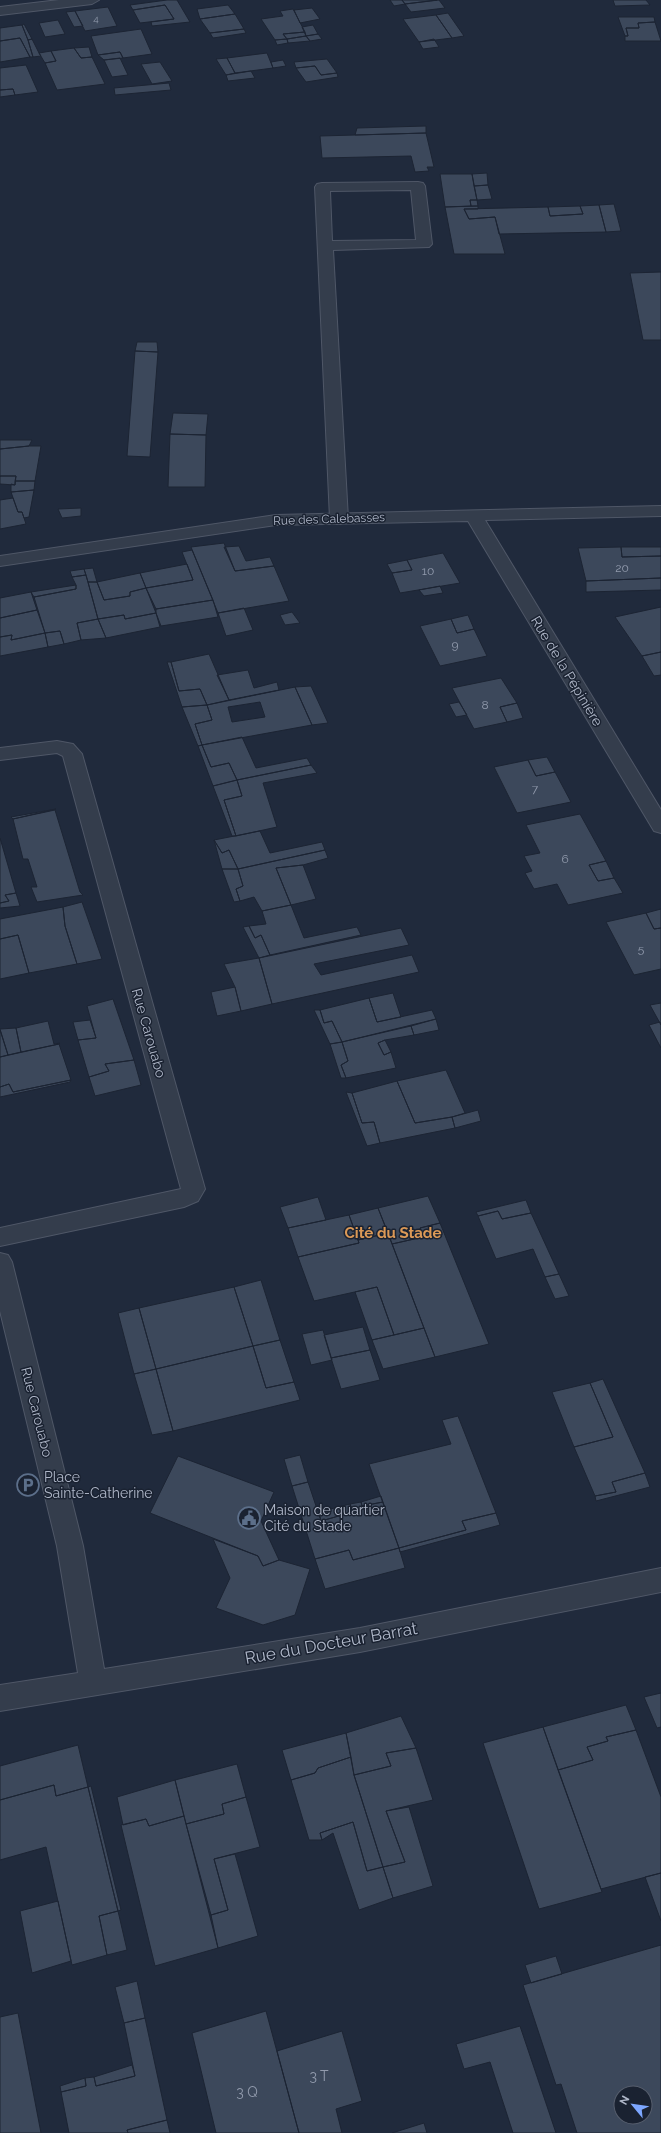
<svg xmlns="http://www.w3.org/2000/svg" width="661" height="2133" font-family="Raleway,sans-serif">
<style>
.building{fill:#3c485b;stroke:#1c2433;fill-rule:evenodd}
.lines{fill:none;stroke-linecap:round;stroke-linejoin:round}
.lane-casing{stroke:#4f5767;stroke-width:2}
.street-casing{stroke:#4f5767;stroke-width:2}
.lane{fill:#343d4c;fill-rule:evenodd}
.street{fill:#343d4c;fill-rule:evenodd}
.labels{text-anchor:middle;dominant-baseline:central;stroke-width:3;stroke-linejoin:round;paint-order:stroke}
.far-number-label{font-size:10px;fill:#929bad}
.far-street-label{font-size:12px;fill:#afb7c8;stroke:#1a2231}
.number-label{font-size:12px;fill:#929bad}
.street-label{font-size:14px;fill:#afb7c8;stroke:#1a2231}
.poi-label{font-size:14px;fill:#afb7c8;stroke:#1a2231;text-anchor:start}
.near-number-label{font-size:14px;fill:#929bad}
.neighbourhood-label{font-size:15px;font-weight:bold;fill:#db9957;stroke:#1a2231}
.near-street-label{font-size:17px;fill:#afb7c8;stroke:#1a2231}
</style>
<rect width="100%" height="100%" fill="#202a3c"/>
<path class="building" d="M167 0H177L190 22 152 26 151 22 174 19 165 5 133 10 130 5Z
M390 0H402L405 4 394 6Z
M402 0H437L405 4Z
M439 0 445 8 411 12 405 4Z
M613 0H646L650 5 615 6Z
M165 5 174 19 140 23 133 10Z
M228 5 235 14 200 19 197 9Z
M108 7 117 26 85 31 75 11Z
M312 8 320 19 300 23 294 10Z
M293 9 305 32 283 34 287 39 275 40 261 19 283 16 280 11Z
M75 11 83 26 74 27 66 12Z
M448 13 464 36 452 38 436 15Z
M235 14 244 29 210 33 200 19Z
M436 15 452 38 419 42 403 19Z
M618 17H654L655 22 638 23 639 28H626L628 36H625Z
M58 20 65 34 45 37 39 23Z
M655 22 661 41H625V36H628L626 28H639L638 23Z
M24 24 32 39 28 40 22 25Z
M22 25 28 40 33 57H30L20 38 0 41V28Z
M313 25 318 34 306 36 302 27Z
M141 29 152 54 123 58 120 52 98 55 91 36Z
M244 29 246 33 213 38 210 33Z
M305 32 306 36 287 39 283 34Z
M318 34 322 39 310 41 306 36Z
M306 36 310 41 288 43 287 39Z
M20 38 30 57 0 62V41Z
M32 39 39 53 41 56 33 57 28 40Z
M287 39 288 43 277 45 275 40Z
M434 39 439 47 423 49 419 42Z
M89 47 92 57 81 58 74 48Z
M74 48 81 58 92 57 105 84 57 90 45 63 56 61 51 51Z
M51 51 56 61 45 63 39 53Z
M120 52 123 58 104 60 98 55Z
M267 53 273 68 235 73 227 58Z
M120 58 128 75 112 77 104 60Z
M227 58 235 73 226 75 216 59Z
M327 59 337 73 321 75 315 66 296 68 294 62Z
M283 60 286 66 273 68 271 62Z
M160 62 172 81 152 84 141 64Z
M26 65 38 92 15 95 13 89 0 90V68Z
M315 66 321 75 337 73 338 77 306 82 296 68Z
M251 71 255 78 228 81 226 75Z
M169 83 171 90 115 95 114 88Z
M13 89 15 95 0 97V90Z
M426 126V133L355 135 357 128Z
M426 133 434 167H427L429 171 415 172 411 156 322 158 320 136Z
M487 173 488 185 474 186 472 174Z
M440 174H472L477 200H470L471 206 445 207Z
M488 185 492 199 477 200 474 186Z
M470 200H477L478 206H471Z
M614 204 621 231 606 232 599 205Z
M599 205 606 232 499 234 495 217 469 219 464 209 548 207 550 216 583 214 580 206Z
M478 206V209H464L469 219 495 217 505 254H454L445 207Z
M580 206 583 214 550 216 548 207Z
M661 272V340H643L630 273Z
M137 342H157L158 352 135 351Z
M135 351 158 352 150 457 127 456Z
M173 413 208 414 206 435 170 434Z
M170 434 206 435 205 487H168Z
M0 440H32L29 446 0 449Z
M29 446H41L35 481H15L16 476H0V477V449Z
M0 476H16L15 485 0 484Z
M15 481H35L34 490 11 492V484L15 485Z
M34 490 29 517 24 518 22 512H18L11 492Z
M13 498 18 512H22L26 524 0 529V500Z
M81 508V516L62 518 58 509Z
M224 543 235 571 274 566 289 601 218 613 191 547Z
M239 546 246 561 270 557 274 566 235 571 224 547Z
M621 547H661V556L622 557Z
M621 547 622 557 661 556V578L586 581 578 548Z
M192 550 213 600 156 609 146 588 193 580 182 552Z
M443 553 460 583 400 593 392 573 412 570 407 560Z
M407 560 412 570 392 573 387 564Z
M187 564 193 580 146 588 140 573Z
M93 568 97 582H88L84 569Z
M84 569 86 575 72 577 70 571Z
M140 573 146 588 130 592V596L104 600 97 582Z
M86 575 98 619 77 623 81 640 64 644 60 631 45 633 34 597 76 589V585L72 577Z
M661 578V590L586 592V581Z
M88 582H97L104 600 130 596V592L146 588 156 613 125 619 124 615 98 619Z
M76 585V589L34 597 31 592Z
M440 586 443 593 424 596 419 590Z
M31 592 37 610 0 618V598Z
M213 600 218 617 161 626 156 613V609Z
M661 607V652L642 656 615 617Z
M244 608 253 630 226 636 218 613Z
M37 610 45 633 11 640 12 635 0 637V618Z
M292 612 300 623 285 625 280 615Z
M156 613 160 627 106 638 98 619 124 615 125 619Z
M468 615 474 629 457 633 451 619Z
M98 619 106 638 81 640 77 623Z
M451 619 457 633 474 629 487 656 440 666 420 626Z
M60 631 64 644 48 647 45 633Z
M45 633 48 647 0 656V637L12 635 11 640Z
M661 652V675L654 676 642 656Z
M209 654 229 700 207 705 200 689 179 691 171 662Z
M167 662H171L179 691 200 689 207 705 182 707Z
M248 670 254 688 277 682 279 690 229 700 217 675Z
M501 678 517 703 500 707 507 722 474 729 452 688Z
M311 686 328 723 312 725 295 687Z
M295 687 312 725 202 745 195 724 212 720 207 705ZM260 702 265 717 232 722 228 707Z
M459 702 467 715 456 717 449 704Z
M517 703 523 718 507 722 500 707Z
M207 705 212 720 195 724 202 745 198 746 182 707Z
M242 737 256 768 307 758 311 765 237 780 229 763 211 767 202 745Z
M202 745 211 767 229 763 237 780 213 786 198 746Z
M547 757 555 772 536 776 528 760Z
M528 760 536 776 555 772 571 802 517 813 494 767Z
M311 765 317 773 263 783 277 827 236 836 224 800 242 796 237 780Z
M237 780 242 796 224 800 236 836H232L213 786Z
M56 809 13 819 11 817Z
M55 810 80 892 83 895 37 902 31 887H37L28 859H23L13 819Z
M580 814 606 861 589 865 598 881 614 878 623 893 568 905 557 884 534 889 525 873 532 871 524 856 540 853 526 825Z
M260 831 270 853 322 842 325 850 238 869 229 850 222 853 214 840Z
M0 838 16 893 5 895 9 901 0 903Z
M214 840 222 853 229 850 238 869H222Z
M325 850 328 858 303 865 276 868 291 905 262 911 254 897 240 901 236 889 243 886 238 869Z
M606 861 614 878 598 881 589 865Z
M303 865 316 899 291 905 276 868Z
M222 869H238L243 886 236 889 240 901 234 902Z
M16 893 20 906 0 908V903L9 901 5 895Z
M82 902 102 959 77 964 65 926 63 907Z
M291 905 304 938 357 927 361 935 270 955 261 935 255 938 249 926 266 924 262 911Z
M63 907 65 926 77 964 29 973 18 935 0 939V919Z
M661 909V928L654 929 646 913Z
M646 913 654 929 661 928V969L634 975 606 922Z
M249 926 255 938 261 935 270 955 259 958 243 927Z
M401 928 409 945 314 964 321 975 412 955 419 972 272 1004 259 958Z
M18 935 29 973 0 979V939Z
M259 958 272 1004 241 1011 235 987 224 964Z
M235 987 241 1011 217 1016 211 992Z
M393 993 401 1017 377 1022 369 998Z
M369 998 377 1022 432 1010 436 1019 342 1042 332 1021 324 1023 320 1010Z
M113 999 134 1060 105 1064 109 1071 89 1077 78 1040 96 1038 87 1006Z
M661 1003V1025L650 1005Z
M314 1010H320L324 1023 332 1021 342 1042 330 1044Z
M436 1019 439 1030 414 1035 411 1026Z
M90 1020 96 1038 78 1040 73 1022Z
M48 1021 54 1044 60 1043 59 1044 21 1052 16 1028Z
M660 1022 661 1025V1048L649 1025Z
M411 1026 414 1035 385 1040 378 1043 384 1055 391 1052 396 1068 346 1078 341 1065 348 1061 342 1042Z
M16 1028 21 1052 8 1055 0 1029Z
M0 1030 8 1055 0 1057Z
M385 1040 391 1052 384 1055 378 1043Z
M342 1042 348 1061 341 1065 346 1078H341L330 1044Z
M59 1044 71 1080 13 1092 9 1084 0 1087V1057Z
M134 1060 141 1085 95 1096 89 1077 109 1071 105 1064Z
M446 1070 465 1113 452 1117 415 1123 397 1081Z
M71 1080 70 1082 0 1097V1087L9 1084 13 1092Z
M397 1081 415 1123 452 1117 455 1128 380 1143 374 1122 362 1123 352 1093Z
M346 1092 352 1093 362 1123 374 1122 380 1143 367 1146Z
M478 1110 481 1121 455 1128 452 1117Z
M428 1196 440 1223 420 1228 423 1237 392 1244 378 1208Z
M318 1197 326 1220 288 1228 280 1207Z
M526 1200 531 1213 502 1219 498 1211 478 1216 476 1212Z
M378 1208 388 1233 358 1240 349 1215Z
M498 1211 502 1219 531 1213 559 1274 545 1277 533 1249 496 1259 478 1216Z
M349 1215 359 1243 298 1257 288 1228Z
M440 1223 489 1344 435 1357 392 1244 423 1237 420 1228Z
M388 1233 424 1328 394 1335 377 1287 314 1301 298 1257 359 1243 358 1240Z
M559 1274 569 1296 555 1299 545 1277Z
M261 1280 280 1340 253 1346 234 1287Z
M234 1287 253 1346 156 1369 139 1308Z
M377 1287 394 1335 372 1340 355 1292Z
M139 1308 156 1369 134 1374 118 1313Z
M363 1327 370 1350 331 1358 324 1335Z
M424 1328 435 1357 383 1369 372 1340Z
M323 1330 332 1360 311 1365 302 1334Z
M280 1340 294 1382 266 1388 253 1346Z
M253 1346 266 1388 294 1382 300 1400 173 1431 156 1369Z
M370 1350 380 1380 341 1389 331 1358Z
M156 1369 173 1431 152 1435 134 1374Z
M603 1379 645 1473 612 1482 616 1492 595 1496 574 1447 613 1437 590 1383Z
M590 1383 613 1437 574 1447 552 1392Z
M458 1416 496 1513 462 1521 466 1530 399 1548 369 1464 451 1444 442 1420Z
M300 1455 308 1482 292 1486 284 1459Z
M178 1456 274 1492 261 1521 279 1560 263 1566 258 1556 150 1513Z
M645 1473 650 1487 596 1501 595 1496 616 1492 612 1482Z
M308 1482 321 1521 353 1512 350 1504 361 1502 362 1506 383 1502 399 1548 353 1560 349 1550 315 1559 292 1486Z
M381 1496 383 1502 362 1506 361 1502Z
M350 1504 353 1512 321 1521 319 1512Z
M496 1513 500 1525 400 1552 399 1548 466 1530 462 1521Z
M213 1539 258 1556 263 1566 279 1560 310 1569 295 1615 263 1625 216 1608 230 1578Z
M399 1548 405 1568 325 1589 315 1559 349 1550 353 1560Z
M661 1693V1727L657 1728 644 1697Z
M626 1705 636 1730 606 1737 608 1741 587 1747 593 1760 558 1770 543 1727Z
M401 1716 416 1748 386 1753 391 1766 354 1775 346 1733Z
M543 1727 602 1892 539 1909 483 1743Z
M636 1730 661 1797V1873L601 1889 558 1770 593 1760 587 1747 608 1741 606 1737Z
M346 1733 351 1757 318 1768 315 1773 291 1780 282 1750Z
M78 1745 88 1787 56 1796 54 1785 0 1800V1766Z
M416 1748 433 1800 386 1811 405 1862 383 1867 354 1775 391 1766 386 1753Z
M351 1757 354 1775 383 1867 367 1871 353 1822 320 1833 322 1840H309L291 1780 315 1773 318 1768Z
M237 1764 246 1797 222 1804 224 1814 186 1824 175 1780Z
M175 1780 184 1816 149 1826 146 1819 123 1825 117 1797Z
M54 1785 56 1796 88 1787 118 1911 99 1916 107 1955 72 1965 46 1847 0 1860V1800Z
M91 1786 121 1910 118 1911 88 1787Z
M246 1797 260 1847 214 1859 228 1910 211 1915 186 1824 224 1814 222 1804Z
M409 1807 433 1886 393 1898 383 1867 405 1862 386 1811Z
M184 1816 218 1948 155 1966 121 1825 146 1819 149 1826Z
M353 1822 367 1871 383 1867 393 1898 359 1910 333 1833 322 1840 320 1833Z
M235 1854 258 1936 218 1948 211 1915 228 1910 214 1859Z
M661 1873V1921L645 1877Z
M58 1901 71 1961 32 1973 20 1911Z
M118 1911 127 1950 107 1955 99 1916Z
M661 1945V2133H577L561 2084 556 2085 523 1985ZM621 2093H645V2117H621Z
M556 1956 562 1974 531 1983 525 1965Z
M137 1981 145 2018 124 2023 115 1987Z
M266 2011 299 2133H216L192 2033Z
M18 2013 41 2133H0V2017Z
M145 2018 167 2120 127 2130 128 2133H69L61 2092 86 2086 85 2078 94 2077 96 2086 135 2076 124 2023Z
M520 2026 556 2133H513L490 2062 464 2069 456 2044Z
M342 2031 362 2101 336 2109 342 2133H299L277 2051Z
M132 2065 135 2076 96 2086 94 2077Z
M85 2078 86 2086 61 2092 60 2086Z
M167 2120 170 2133H128L127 2130Z
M424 2123 427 2133H392Z"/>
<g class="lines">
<g class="lane-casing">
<path id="lane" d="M418 182 423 183 425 186 432 244 429 247 333 250 348 519 345 523 339 524 333 523 330 519 315 187 317 184 322 183ZM411 190 416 240 332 241 330 191Z"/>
</g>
<g class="street-casing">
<path id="street" d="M59 0H99L92 4 0 15V7Z
M661 506V516L485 520 661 810V833L654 831 468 521 276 525 0 566V556L276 515Z
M57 741 73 744 82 754 205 1189 198 1201 184 1207 0 1246V1228L181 1189 63 756 57 753 0 760V748Z
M0 1253 8 1255 12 1262 83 1546 104 1669 360 1628 661 1568V1592L360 1652 0 1711V1685L78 1673 57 1546 0 1311Z"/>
</g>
<use href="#lane" class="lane"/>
<use href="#street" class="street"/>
</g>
<defs>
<g id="parking-ring" transform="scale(1.15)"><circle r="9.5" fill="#1a2231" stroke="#5c6f8a" stroke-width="1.5"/><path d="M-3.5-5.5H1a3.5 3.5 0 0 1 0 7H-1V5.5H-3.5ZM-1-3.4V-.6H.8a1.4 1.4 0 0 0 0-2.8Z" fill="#5c6f8a"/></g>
<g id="civic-ring" transform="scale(1.15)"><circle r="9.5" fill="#1a2231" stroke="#5c6f8a" stroke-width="1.5"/><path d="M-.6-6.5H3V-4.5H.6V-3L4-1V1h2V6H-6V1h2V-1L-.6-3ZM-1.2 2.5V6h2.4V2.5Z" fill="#5c6f8a"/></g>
</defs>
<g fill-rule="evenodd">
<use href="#parking-ring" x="28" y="1485"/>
<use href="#civic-ring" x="249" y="1518"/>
</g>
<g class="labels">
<g class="far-number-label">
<text x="96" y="18">4</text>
</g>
<g class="far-street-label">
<text transform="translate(329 519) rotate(-2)">Rue des Calebasses</text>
</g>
<g class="number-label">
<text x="622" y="568">20</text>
<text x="428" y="571">10</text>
<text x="455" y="645">9</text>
<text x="485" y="705">8</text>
<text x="535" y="789">7</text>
<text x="565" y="859">6</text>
<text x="641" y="949">5</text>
</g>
<g class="street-label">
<text transform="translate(567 671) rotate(59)">Rue de la Pépinière</text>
<text transform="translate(149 1033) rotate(74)">Rue Carouabo</text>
<text transform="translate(37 1412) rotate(76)">Rue Carouabo</text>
</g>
<g class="poi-label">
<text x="44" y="1477">Place<tspan x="44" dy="16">Sainte-Catherine</tspan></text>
<text x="264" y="1510">Maison de quartier<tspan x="264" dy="16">Cité du Stade</tspan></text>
</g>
<g class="near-number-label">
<text x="319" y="2076">3 T</text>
<text x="247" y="2092">3 Q</text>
</g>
<g class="neighbourhood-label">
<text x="393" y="1233">Cité du Stade</text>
</g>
<g class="near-street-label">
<text transform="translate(331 1643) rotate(-10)">Rue du Docteur Barrat</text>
</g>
</g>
<g transform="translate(633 2105) rotate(299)"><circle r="19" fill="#1a2231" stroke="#565e6d"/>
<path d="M0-3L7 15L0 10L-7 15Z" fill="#7da7ff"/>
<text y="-6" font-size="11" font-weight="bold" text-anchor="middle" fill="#afb7c8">N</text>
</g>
</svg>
